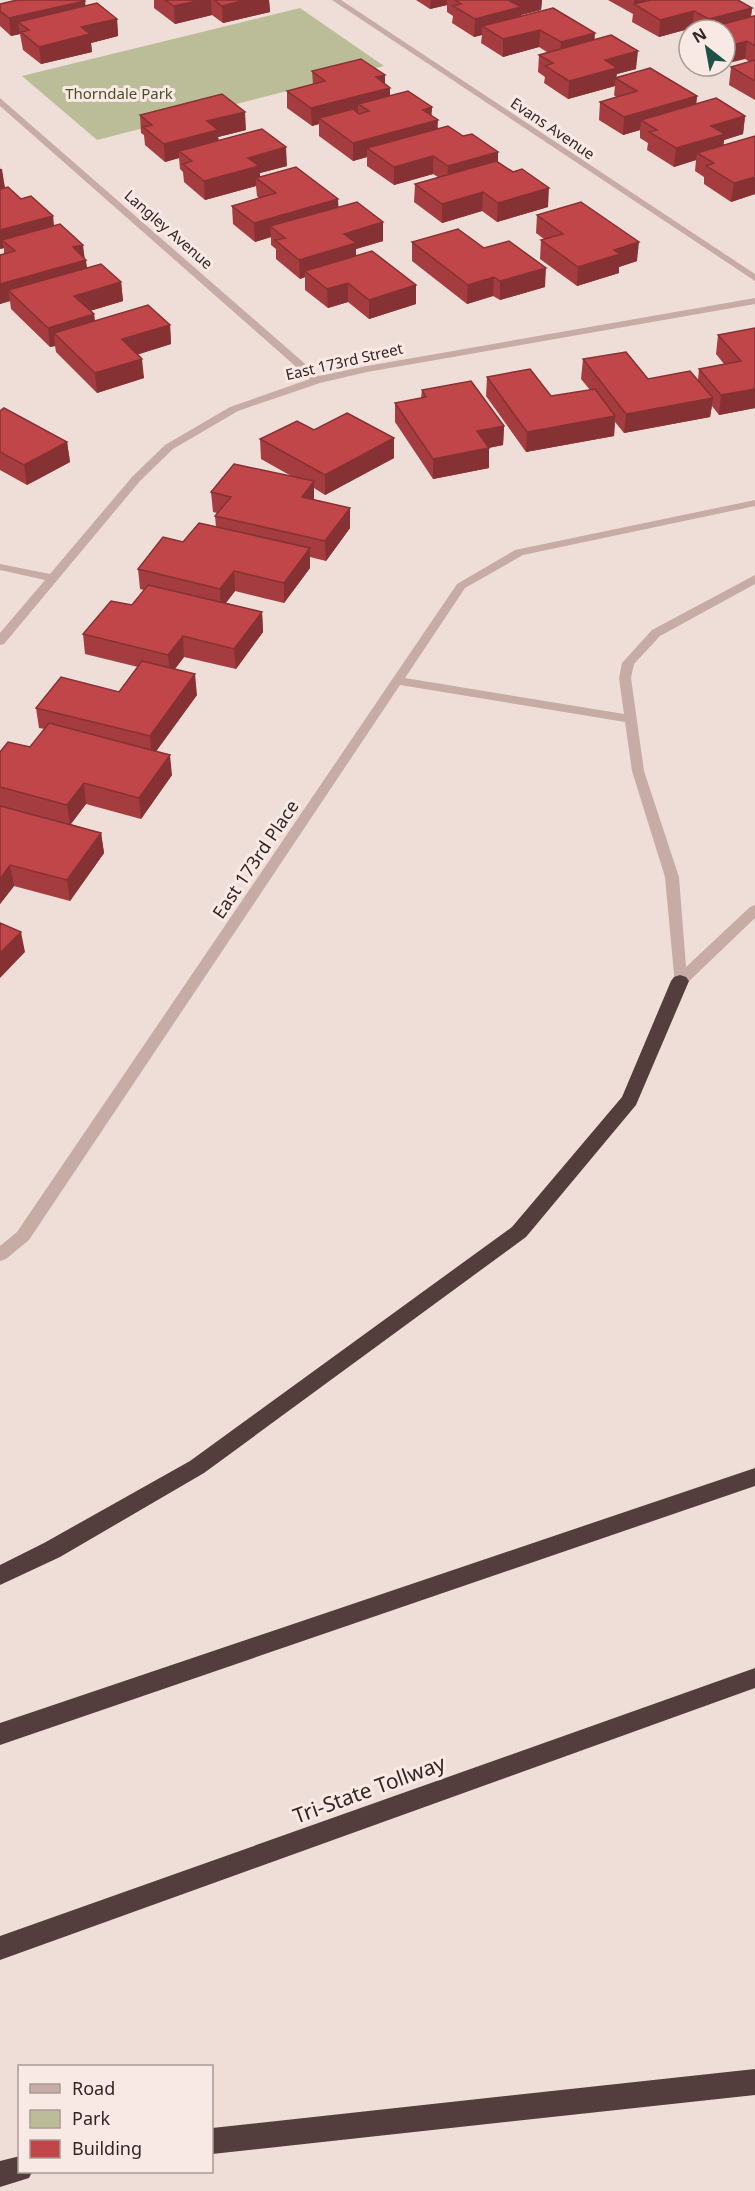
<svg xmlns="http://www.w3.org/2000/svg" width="755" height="2191" font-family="'Noto Sans',sans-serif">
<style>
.green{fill:#bbbd99}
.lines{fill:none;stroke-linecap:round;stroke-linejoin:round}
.minor{fill:#c7aba5;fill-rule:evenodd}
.highway{fill:#533e3d;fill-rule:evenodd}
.wall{fill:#a53c3f}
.shaded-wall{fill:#863133}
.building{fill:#c04649;stroke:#863133;stroke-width:1.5}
.labels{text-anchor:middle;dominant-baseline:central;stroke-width:6;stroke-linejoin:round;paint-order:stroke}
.far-park-label{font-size:15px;fill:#4c502b;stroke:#f8e9e4}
.far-street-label{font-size:15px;fill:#332626;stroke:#f8e9e4}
.street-label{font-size:18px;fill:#332626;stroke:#f8e9e4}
.near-street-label{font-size:21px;fill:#332626;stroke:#f8e9e4}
</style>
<rect width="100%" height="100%" fill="#efded8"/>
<path class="green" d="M300 8 384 66 97 140 22 76Z"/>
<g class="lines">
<path class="minor" d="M332 0H341L755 274V281Z
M0 98 319 376 367 366 755 298V304L367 372 320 383 238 411 173 449 140 481 4 644 0 645V633L45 580 0 570V564L50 574 132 477 165 445 230 407 310 379 0 106Z
M755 500V506L523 555 465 588 405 678 624 714 619 678 622 663 652 630 755 575V584L660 636 634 664 631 678 644 771 679 877 686 967 750 907 755 905V918L685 985H675L665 877 632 771 625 722 400 685 29 1240 6 1259 0 1261V1246L17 1232 457 584 515 550Z"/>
<path class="highway" d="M680 975 686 977 689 981 636 1105 526 1237 204 1473 60 1557 0 1585V1565L44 1543 190 1461 512 1227 622 1097 671 981 674 977Z
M755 1468V1486L0 1745V1723Z
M755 1668V1688L0 1960V1936Z
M755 2069V2095L212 2154V2128Z
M20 2156V2172H32L29 2178 0 2187V2161Z"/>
</g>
<path class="wall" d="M154 0H269L270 12 223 23 212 15 175 24 154 8Z
M416 0H542L541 10 521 15V16L594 40 636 69 617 74 616 77 697 96 696 104 745 116 743 134 724 140 723 145 755 136V194L731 202 704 184V177L695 171 696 160 674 167 647 150 648 143 640 138V130L623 135 599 120 600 102 616 97 614 95 615 86 568 99 544 83 545 77 538 72 539 55 547 52 539 47 503 57 481 43 482 35 474 37 452 23 453 16 447 12V5L430 9Z
M608 0H738L752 8 751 16H755V100L729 85 731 67 750 62 745 59 725 30H696L692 28 659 37 632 22 633 14Z
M0 4 86 6 117 19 118 36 91 43 92 52 41 64 23 50 20 34 11 36 0 26Z
M689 33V56L682 52 684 34Z
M312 71 385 75V84L390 88V95L432 107 431 116 438 128 498 162 548 207 497 222 482 211 442 223 414 202 415 184 438 177 433 174 394 185 367 166V157L353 161 319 136V124L312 126 287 108V91L313 84Z
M140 115 246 130 218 137 219 140 287 166 260 173V177L339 207 383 241 356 249V256L416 285V304L369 319 348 302 328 308 305 290V277L300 279 276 259V249L271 245V237L255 242 233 224 232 206 259 198 257 196 256 186 205 200 184 182 183 172 180 169 179 158 165 162 145 145 144 135 141 133Z
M0 167 5 188 21 199 54 226 84 258 87 267 121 282 123 301 90 311 94 314 95 321 170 325 171 344 138 354 144 378 97 393 56 352 55 346 50 347 11 309 10 301 0 304 4 254V248L0 249Z
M537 215 637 261 619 267V273L577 286 540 259 541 240 544 239 536 233Z
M412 242 484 248 545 287 500 300 493 296 467 304 412 261Z
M755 328V408L719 415 712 406 710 417 624 433 615 422 614 436 526 452 486 396 487 377 551 396 590 390 581 379 583 359 648 379 698 380 699 369 724 364 716 354 718 335Z
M422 390 504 426 503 445 489 448V468L433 479 395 422V403L421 398Z
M0 411 67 442 70 462 27 485 0 470Z
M314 430 394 438V458L325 495 314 488V500L350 528 326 561 310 557V568L284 603 235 591 226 603 262 612 263 632 236 669 184 657 175 669 197 695 156 751 172 775 141 819 86 804 71 824 101 833 104 853 70 901 14 886 0 904V752L30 747 45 729 39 728 36 708 119 692 138 667 85 654 83 634 132 605 144 590 140 589 138 569 183 542 216 527 215 516 217 513 213 512 211 492 293 477 261 459 260 439Z"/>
<path class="shaded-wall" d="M201 0H211L212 15 175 24 174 6Z
M246 0H269L270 12 223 23 222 6Z
M431 0H447V5L430 9Z
M512 0H542L541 10 521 15V25L482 26V35L474 37 475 19Z
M634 0H665L634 5Z
M85 1 87 18 29 30 18 22 20 34 11 36 9 18Z
M752 8 750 25 708 30 709 19Z
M694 11 692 28 659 37 660 20Z
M117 19 118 36 91 43 92 52 41 64 39 47 81 27Z
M540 30 539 47 503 57V39Z
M595 33 594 51 559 60 561 42Z
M747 41 745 59 725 64V47Z
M638 51 636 69 617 74 616 78H615V86L568 99 569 81 605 60Z
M385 75V89L390 88V105L358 104V114L319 118V124L312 126 311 108 376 77Z
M697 96 695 114 641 120 640 130 623 135 624 117Z
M432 107 431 122 438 120 437 138 367 148V157L353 161V143L423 110Z
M245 112 246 130 218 137 219 148 179 151V158L165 162 164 144 207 121Z
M745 116 743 134 724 140 723 152 697 153 696 160 674 167 676 148 711 126Z
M286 147 287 166 260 173V181L256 178V186L205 200 204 181 248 158Z
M498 152V170L447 184 448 166Z
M433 156V174L394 185V167Z
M0 169H2L7 201 0 203Z
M755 177V194L731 202 734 183Z
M549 188 548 207 497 222 498 203Z
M483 192 482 211 442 223V204Z
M338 199 339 218 270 226 271 237 255 242 254 223Z
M53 216 55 234 2 240 4 248 0 249V230Z
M383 222V241L356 249V262L305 271V277L300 279 299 260 344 234Z
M639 242 637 261 619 267V273L577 286 578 267 614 250Z
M83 245 85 261 86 260 88 279 8 290 10 301 0 304V284L73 247Z
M546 268 545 287 500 300V281Z
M494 277 493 296 467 304 468 285Z
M121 282 123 301 76 315 74 296Z
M348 283V302L328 308 327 289Z
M416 285V304L369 319V300Z
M94 314 96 334 54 333 55 346 50 347 48 328Z
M170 325 171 344 124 359 122 339Z
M142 359 144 378 97 393 95 373Z
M755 389V408L719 415 721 395Z
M713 398 710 417 624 433 626 414Z
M615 416 614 436 526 452 527 432Z
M504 426 503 445 477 450V431Z
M394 438V458L325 495V475Z
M67 442 70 462 27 485 24 465Z
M489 448V468L433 479V459Z
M314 481V501L302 497Z
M350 508V528L326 561 325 541Z
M310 548V568L284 603V583Z
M234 571 235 591 221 609 220 589Z
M262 612 263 632 236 669 234 649Z
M183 636 184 657 170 675 168 655Z
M195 674 197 695 152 757 150 736Z
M170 755 172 775 141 819 139 798Z
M84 783 86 804 70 825 67 805Z
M101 833 104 853 70 901 67 880Z
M10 865 14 886 0 904V879Z
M21 932 25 952 0 978V953Z"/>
<path class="building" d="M17 0H84L85 1 9 18 0 11V4Z
M165 0H201L174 6Z
M214 0H246L222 6Z
M455 0H512L510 1 521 7 475 19 453 6 461 4Z
M651 0H738L752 8 709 19 694 11 660 20 634 4Z
M97 3 117 19 81 27 90 34 39 47 21 32 29 30 18 22Z
M553 8 595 33 561 42 540 30 503 39 482 26Z
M754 16H755V46L747 41 725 47V30H700Z
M611 35 638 51 605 60 617 68 569 81 545 66 553 63 539 55Z
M361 59 385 75 376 77 390 88 311 108 287 91 325 81 312 71Z
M755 60V81L731 67Z
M650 68 697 96 624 117 600 102 637 91 615 78Z
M408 91 432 107 423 110 438 120 353 143 319 118 353 109 359 114 369 111 358 104Z
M222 94 245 112 207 121 218 130 164 144 143 127 152 125 140 115Z
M716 98 745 116 711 126 725 134 676 148 649 132 657 130 641 120Z
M448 126 463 136 472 134 498 152 448 166 433 156 394 167 367 148Z
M262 129 286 147 248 158 259 166 204 181 183 164 192 161 179 151Z
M755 136V177L734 183 706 166 714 163 697 153Z
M496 161 513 172 522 169 549 188 498 203 483 192 442 204 415 184Z
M296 167 338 199 254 223 232 206 276 193 256 178Z
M8 187 21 199 31 196 53 216 0 230V189Z
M357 202 383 222 344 234 356 243 299 260 275 240 285 238 270 226Z
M581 202 639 242 614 250 620 254 578 267 541 240 563 234 537 215Z
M60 224 83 245 73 247 86 260 0 284V255L15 251 2 240Z
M458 229 484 248 509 241 546 268 500 281 494 277 468 285 412 242Z
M372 251 416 285 369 300 348 283 327 289 305 271Z
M101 264 121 282 74 296 94 314 48 328 8 290Z
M148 305 170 325 122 339 142 359 95 373 54 333Z
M755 328V389L721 395 699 369 741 361 718 335Z
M626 352 648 379 690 371 713 398 626 414 583 359Z
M530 369 551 396 595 389 615 416 527 432 487 377Z
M471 381 504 426 477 431 489 448 433 459 395 403 426 397 422 390Z
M4 408 67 442 24 465 0 452V411Z
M347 413 394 438 325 475 260 439 297 421 314 430Z
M234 464 314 481 302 497 350 508 325 541 215 516 231 497 211 492Z
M199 523 310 548 284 583 234 571 220 589 138 569 163 537 183 542Z
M148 585 262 612 234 649 183 636 168 655 83 634 111 601 132 605Z
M142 661 195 674 150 736 36 708 61 677 119 692Z
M49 723 170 755 139 798 84 783 67 805 0 787V752L8 742 30 747Z
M0 806 101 833 67 880 10 865 0 879Z
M0 923 21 932 0 953Z"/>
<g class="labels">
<g class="far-park-label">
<text x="119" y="93">Thorndale Park</text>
</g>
<g class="far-street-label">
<text transform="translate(553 128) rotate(34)">Evans Avenue</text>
<text transform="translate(169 229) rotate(41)">Langley Avenue</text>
<text transform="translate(344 361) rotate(-13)">East 173rd Street</text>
</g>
<g class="street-label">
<text transform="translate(255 859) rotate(-56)">East 173rd Place</text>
</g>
<g class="near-street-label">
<text transform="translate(369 1789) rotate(-20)">Tri-State Tollway</text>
</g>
</g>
<rect x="18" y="2065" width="195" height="108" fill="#f8e9e4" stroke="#a99b98" stroke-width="1.5"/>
<rect x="30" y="2084" width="30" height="9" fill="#c7aba5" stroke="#a99b98" stroke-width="1.5"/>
<text x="72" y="2095" font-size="18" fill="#332626">Road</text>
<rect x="30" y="2110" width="30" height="18" fill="#bbbd99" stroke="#a99b98" stroke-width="1.5"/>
<text x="72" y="2125" font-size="18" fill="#332626">Park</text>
<rect x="30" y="2140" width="30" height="18" fill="#c04649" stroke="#a99b98" stroke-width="1.5"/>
<text x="72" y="2155" font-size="18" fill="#332626">Building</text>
<g transform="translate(707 48) rotate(329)"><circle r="28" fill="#f8e9e4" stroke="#a99b98" stroke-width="1.5"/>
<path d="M0-4.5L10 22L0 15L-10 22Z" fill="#1e5247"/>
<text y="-9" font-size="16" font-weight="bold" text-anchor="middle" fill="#332626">N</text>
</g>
</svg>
